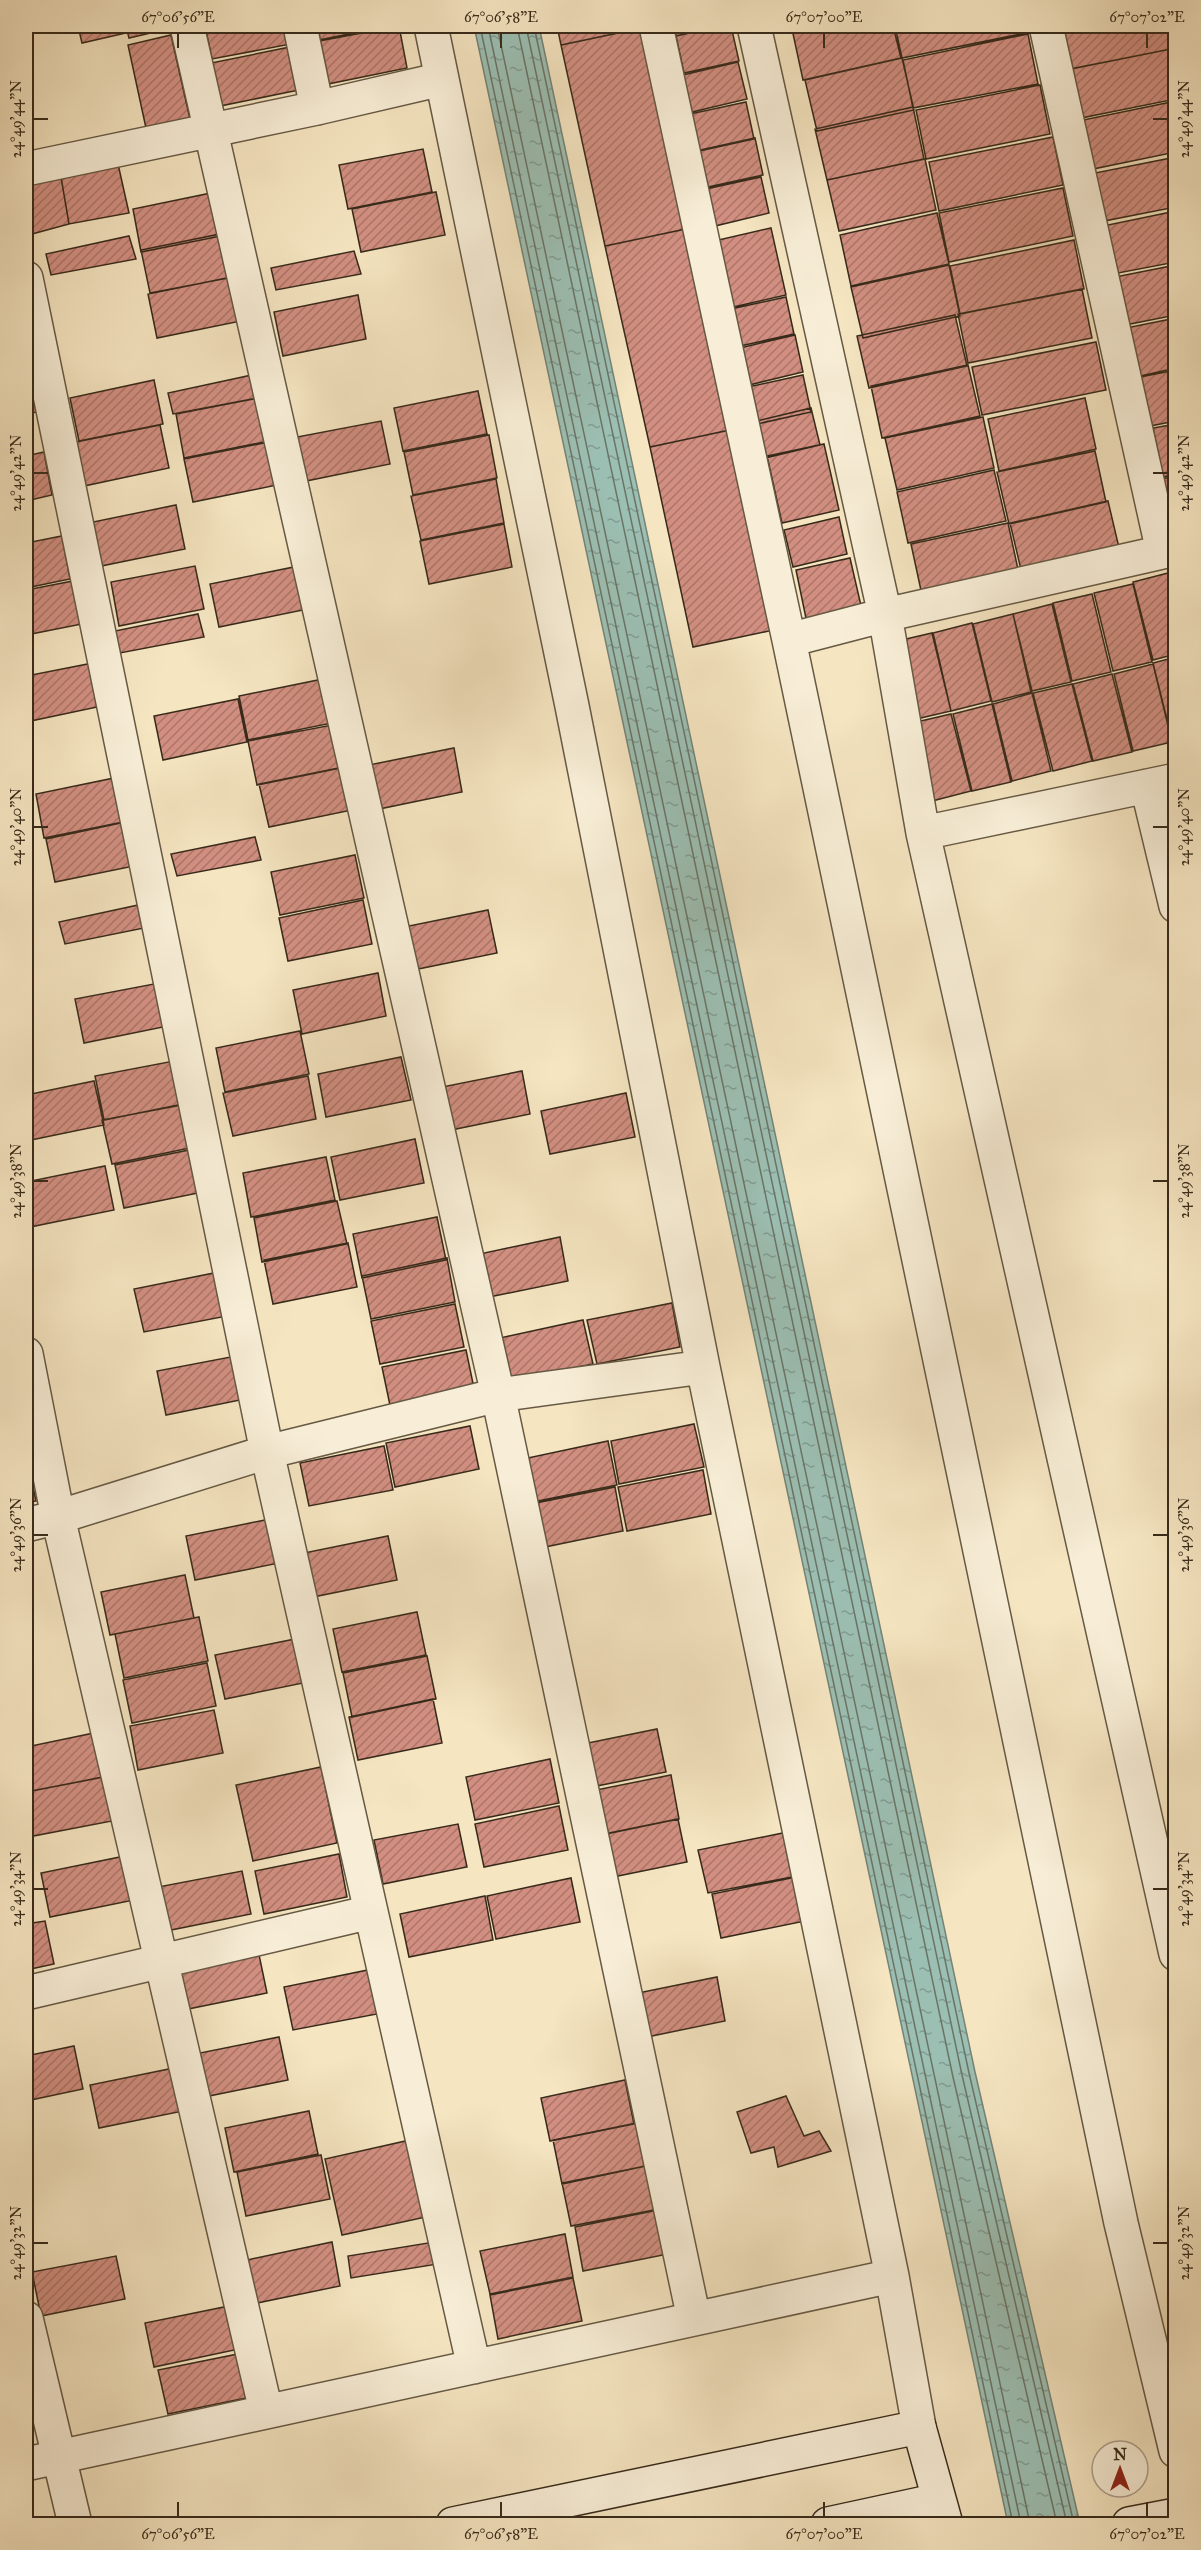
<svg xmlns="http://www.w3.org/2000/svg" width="1201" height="2550" font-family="'IM FELL Great Primer',serif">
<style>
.water{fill:url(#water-ripples);stroke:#748376;stroke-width:1.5}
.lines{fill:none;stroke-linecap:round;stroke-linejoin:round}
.shore{stroke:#6a7466;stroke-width:1.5}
.building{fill:url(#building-hatch);stroke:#372a1a;stroke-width:1.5}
.street-casing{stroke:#665944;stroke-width:36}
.secondary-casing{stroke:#372a1a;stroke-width:36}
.street{stroke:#f8eed7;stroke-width:33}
.secondary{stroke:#f8eed7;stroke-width:33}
.ticks{fill:none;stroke:#372a1a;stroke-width:2}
.neatline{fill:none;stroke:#372a1a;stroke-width:2}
.ticks-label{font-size:15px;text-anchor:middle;fill:#372a1a}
</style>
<defs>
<pattern id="water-ripples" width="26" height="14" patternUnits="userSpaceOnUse" patternTransform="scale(1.5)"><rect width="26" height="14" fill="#9cbfb3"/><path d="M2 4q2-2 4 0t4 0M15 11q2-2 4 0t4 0" fill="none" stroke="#809b91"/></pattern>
<pattern id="building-hatch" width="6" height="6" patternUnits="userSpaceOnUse" patternTransform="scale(1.5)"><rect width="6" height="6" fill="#d28f81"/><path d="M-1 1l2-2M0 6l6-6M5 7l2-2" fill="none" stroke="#ab7569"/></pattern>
</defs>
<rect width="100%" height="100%" fill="#f5e5c1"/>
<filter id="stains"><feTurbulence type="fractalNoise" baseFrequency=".00333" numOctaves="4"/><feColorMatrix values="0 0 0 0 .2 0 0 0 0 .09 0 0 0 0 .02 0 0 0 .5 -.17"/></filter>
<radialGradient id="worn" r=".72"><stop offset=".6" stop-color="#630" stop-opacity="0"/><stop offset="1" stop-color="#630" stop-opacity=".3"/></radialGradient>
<path class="water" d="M474 26H539L975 2072 1080 2524H1008Z"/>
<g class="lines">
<path class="shore" d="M480 26 1013 2524
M488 26 1021 2524
M497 26 1030 2524
M517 26 953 2077 1057 2524
M526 26 962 2075 1067 2524
M534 26 969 2073 1074 2524"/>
</g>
<path class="building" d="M78 26H124L126 33 82 43Z
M126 26H172V28L129 38Z
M205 26H292L296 43 212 59Z
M310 26H389L314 41Z
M399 26 407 68 323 85 314 42Z
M557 26H641L642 28 561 45Z
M674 26H720L676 36Z
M722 26H731L739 61 684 73 676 36Z
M806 26H893L901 58 803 80 792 29Z
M895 26H1024L1026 33 902 58Z
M1061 26H1176V48L1070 69Z
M642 28 686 229 605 246 561 45Z
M1028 34 1038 84 913 108 903 60Z
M171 35 190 119 146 128 128 45Z
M295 46 304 89 220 106 211 63Z
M1176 48V99L1081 118 1071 69Z
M902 58 914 110 817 131 805 80Z
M738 62 747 99 692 112 683 75Z
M1040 85 1050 134 926 159 916 110Z
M1176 101V152L1093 169 1083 120Z
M746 102 754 139 699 151 690 114Z
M913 107 924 159 827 180 815 129Z
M1053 137 1063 185 939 211 929 162Z
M755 138 763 175 708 187 700 150Z
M423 149 432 192 348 209 339 165Z
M1176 157V207L1104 221 1095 173Z
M925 159 936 210 839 231 827 180Z
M118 164 129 213 69 224 61 177Z
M61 177 69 224 32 234 26 204V183Z
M761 177 769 213 715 226 706 189Z
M1063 188 1073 236 949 262 939 213Z
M216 192 226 235 141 252 133 209Z
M436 192 445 235 361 252 352 209Z
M1176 211V262L1113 274 1103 226Z
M937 213 949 264 851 286 840 235Z
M771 228 786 295 729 308 714 241Z
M686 229 730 430 650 447 605 246Z
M225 233 234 277 150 293 141 250Z
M129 236 136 259 51 275 46 254Z
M1074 240 1084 289 960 314 950 266Z
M354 251 361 274 276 290 271 268Z
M949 265 960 316 863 338 851 287Z
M1176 265V315L1125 325 1115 277Z
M232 277 241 321 157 338 148 294Z
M1082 289 1092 338 968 363 958 314Z
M358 295 366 339 283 356 274 312Z
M786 297 794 334 740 346 731 309Z
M955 315 967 366 869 388 857 336Z
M1176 318V368L1136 377 1126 328Z
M795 335 803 372 749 385 740 348Z
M1096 342 1106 390 982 415 972 367Z
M26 361 32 389 26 391Z
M968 365 980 416 882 438 871 386Z
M1176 370V421L1150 426 1140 377Z
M252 375 258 398 173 414 168 393Z
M803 375 811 412 757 424 748 387Z
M154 380 163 424 79 441 70 398Z
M31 389 37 412 26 414V390Z
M478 391 487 434 403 451 394 408Z
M259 398 269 441 184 458 176 414Z
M1085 398 1096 449 999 471 988 419Z
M811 408 820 445 765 458 757 421Z
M983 417 994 468 897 490 885 438Z
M381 421 390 464 306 481 297 437Z
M1176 424V474L1163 477 1153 428Z
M160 425 169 468 84 486 76 442Z
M730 430 774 630 693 647 650 447Z
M489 435 497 478 413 495 404 452Z
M269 442 277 485 193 502 184 459Z
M824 444 839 510 782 523 767 456Z
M1095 451 1106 502 1009 524 997 472Z
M44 452 52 495 26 501V456Z
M994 470 1006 521 908 543 897 492Z
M1176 476V527L1171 528 1161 479Z
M496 479 504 523 421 540 411 496Z
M1108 501 1120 552 1022 574 1010 523Z
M176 505 185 549 101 566 93 522Z
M839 517 847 554 793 567 784 530Z
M1008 523 1019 574 922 595 911 544Z
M504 524 512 567 429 584 420 541Z
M62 536 70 579 26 588V543Z
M850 558 862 610 807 623 796 570Z
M195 566 204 609 119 626 111 582Z
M294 567 303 610 219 627 210 584Z
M1172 572 1176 585V654L1153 660 1133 582Z
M73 581 82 624 26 635V590Z
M1133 584 1152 662 1113 671 1094 593Z
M1092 594 1111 672 1072 681 1053 603Z
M1052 604 1071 682 1032 691 1013 614Z
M198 614 204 637 120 653 115 631Z
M1013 614 1031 692 992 702 973 624Z
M972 623 991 701 951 711 933 633Z
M932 633 951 711 912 720 893 642Z
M1176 657V740H1172L1153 663Z
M93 663 102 706 26 722V676Z
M1153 664 1172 742 1133 751 1114 674Z
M1112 674 1132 752 1093 761 1073 684Z
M323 679 332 723 248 740 239 696Z
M1072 684 1092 761 1053 771 1033 693Z
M1032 693 1051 771 1012 781 993 704Z
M238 699 247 742 163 760 154 716Z
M992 704 1011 782 972 791 953 714Z
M951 714 971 791 932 801 912 723Z
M332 725 341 768 257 785 248 741Z
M454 748 462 792 379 809 369 765Z
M344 767 352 810 269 827 259 784Z
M119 777 128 821 44 838 36 794Z
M130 821 139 865 55 882 46 839Z
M255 837 261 860 177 876 171 854Z
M355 855 364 898 280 915 271 872Z
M363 900 372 944 288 961 279 918Z
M143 904 149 927 65 944 59 922Z
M488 910 497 953 413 970 404 927Z
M378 973 386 1016 302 1034 293 990Z
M159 983 168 1026 84 1043 75 999Z
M300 1031 309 1074 225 1092 216 1048Z
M401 1057 411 1100 326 1117 318 1074Z
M179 1060 188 1103 104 1120 95 1076Z
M522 1071 530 1114 446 1131 437 1088Z
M308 1076 316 1119 233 1136 223 1093Z
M94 1081 104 1125 26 1141V1095Z
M626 1093 635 1137 550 1154 541 1111Z
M187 1104 195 1147 112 1164 102 1120Z
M415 1139 424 1183 340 1200 331 1157Z
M199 1148 208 1191 124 1208 115 1165Z
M326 1157 335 1200 251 1217 243 1173Z
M105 1166 114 1210 30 1227 26 1204V1182Z
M337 1201 347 1244 262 1262 254 1218Z
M437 1217 446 1260 362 1278 353 1234Z
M560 1237 568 1281 484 1298 475 1255Z
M348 1243 357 1287 273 1304 264 1260Z
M447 1258 455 1302 371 1319 362 1276Z
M219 1272 227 1316 144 1332 134 1289Z
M672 1303 680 1347 597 1364 587 1320Z
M455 1304 464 1347 380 1364 371 1321Z
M583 1320 593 1364 508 1381 500 1338Z
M466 1350 475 1393 391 1410 382 1367Z
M241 1355 250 1398 166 1415 157 1371Z
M694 1424 704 1467 619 1484 611 1441Z
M470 1426 479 1469 395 1487 386 1443Z
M608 1441 617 1485 533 1502 523 1459Z
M384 1446 393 1490 309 1506 300 1463Z
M26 1458H27L36 1501 26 1503Z
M703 1470 711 1514 627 1531 618 1487Z
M615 1487 623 1531 540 1548 531 1504Z
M270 1519 279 1563 195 1580 186 1536Z
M388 1536 397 1580 313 1597 304 1553Z
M185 1575 194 1618 110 1635 101 1592Z
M417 1612 426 1655 342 1672 333 1629Z
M199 1617 208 1661 124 1678 115 1634Z
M300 1638 308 1682 225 1699 215 1655Z
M427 1656 436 1699 352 1717 343 1673Z
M207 1663 216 1706 132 1723 123 1680Z
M433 1699 442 1743 358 1760 349 1717Z
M214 1710 223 1753 138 1770 130 1726Z
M657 1729 666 1772 582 1789 573 1746Z
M94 1733 104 1777 26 1792V1747Z
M550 1759 559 1803 475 1820 466 1777Z
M321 1767 337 1843 253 1861 236 1785Z
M671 1775 679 1819 596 1836 586 1792Z
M103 1777 112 1821 28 1837 26 1825V1792Z
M559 1806 568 1850 484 1867 475 1824Z
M678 1819 687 1862 603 1879 594 1836Z
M458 1824 467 1867 383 1884 374 1840Z
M783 1833 792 1877 708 1893 698 1850Z
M339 1854 347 1897 264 1914 255 1871Z
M125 1856 134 1900 50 1917 41 1873Z
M242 1871 251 1914 166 1931 158 1887Z
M796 1877 805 1921 721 1938 712 1894Z
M571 1878 580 1922 496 1939 487 1896Z
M485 1896 493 1940 409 1957 400 1914Z
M45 1921 54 1964 26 1970V1924Z
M258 1950 267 1993 183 2010 174 1967Z
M368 1970 377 2014 293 2030 284 1987Z
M717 1977 725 2021 642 2038 633 1994Z
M279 2037 288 2080 204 2097 195 2054Z
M74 2046 83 2089 26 2101V2056Z
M174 2068 183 2111 99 2128 90 2085Z
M625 2080 634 2124 550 2141 541 2098Z
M786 2096 804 2136 819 2131 831 2151 778 2167 774 2147 751 2153 737 2112Z
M309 2111 318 2154 234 2172 225 2128Z
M637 2123 646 2166 562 2184 553 2140Z
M410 2140 426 2217 342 2235 325 2159Z
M321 2155 330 2199 246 2216 237 2172Z
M646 2166 654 2210 571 2226 562 2183Z
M658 2210 668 2254 583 2271 575 2227Z
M565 2234 573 2277 490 2294 480 2251Z
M332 2242 340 2286 257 2303 247 2260Z
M434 2242 438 2264 351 2278 348 2256Z
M116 2256 125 2299 41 2316 32 2272Z
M573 2278 582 2321 498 2339 490 2295Z
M229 2306 239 2349 154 2367 145 2323Z
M243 2353 251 2397 168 2414 158 2370Z"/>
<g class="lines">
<g class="street-casing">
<path id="street" d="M187 26 498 1395 694 2319
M300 26 317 108
M431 26 572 706 703 1367 892 2276 919 2427
M656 26 789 640 1121 2223 1176 2451
M754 26 885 615 923 833 1176 1954
M1046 26 1163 552
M26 169 317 108 442 79
M26 278 267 1452 474 2367
M789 640 885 615 1176 549
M1147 786 1176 906
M923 833 1176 780
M26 1354 58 1517 266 2411
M26 1525 58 1517 267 1452 498 1395 703 1367
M26 1993 371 1912
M26 2318 75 2524
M26 2464 892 2276"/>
</g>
<g class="secondary-casing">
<path id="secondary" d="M453 2524 919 2427 946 2524
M828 2524 939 2500
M1129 2524 1176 2515"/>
</g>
<use href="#street" class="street"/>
<use href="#secondary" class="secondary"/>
</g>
<path class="ticks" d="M178 33V48M501 33V48M824 33V48M1147 33V48M33 119H48M1153 119H1168M33 473H48M1153 473H1168M33 827H48M1153 827H1168M33 1181H48M1153 1181H1168M33 1535H48M1153 1535H1168M33 1889H48M1153 1889H1168M33 2243H48M1153 2243H1168M178 2502V2517M501 2502V2517M824 2502V2517M1147 2502V2517"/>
<rect width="1201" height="2550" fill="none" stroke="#f5e5c1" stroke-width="66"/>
<g transform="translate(1120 2469)"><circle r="28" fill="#f8eed7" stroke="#aba08b" stroke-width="1.5"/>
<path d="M0-4.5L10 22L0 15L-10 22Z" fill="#8f2418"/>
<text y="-9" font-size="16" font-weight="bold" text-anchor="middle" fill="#372a1a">N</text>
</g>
<rect x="33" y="33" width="1135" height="2484" class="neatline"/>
<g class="ticks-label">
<text x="178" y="22">67°06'56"E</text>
<text x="501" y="22">67°06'58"E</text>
<text x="824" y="22">67°07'00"E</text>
<text x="1147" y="22">67°07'02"E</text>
<text transform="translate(16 119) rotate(-90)" y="5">24°49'44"N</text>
<text transform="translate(1184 119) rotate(-90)" y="5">24°49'44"N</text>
<text transform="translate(16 473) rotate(-90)" y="5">24°49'42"N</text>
<text transform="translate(1184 473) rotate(-90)" y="5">24°49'42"N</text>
<text transform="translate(16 827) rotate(-90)" y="5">24°49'40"N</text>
<text transform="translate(1184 827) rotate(-90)" y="5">24°49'40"N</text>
<text transform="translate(16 1181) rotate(-90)" y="5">24°49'38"N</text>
<text transform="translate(1184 1181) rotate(-90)" y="5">24°49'38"N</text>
<text transform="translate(16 1535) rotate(-90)" y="5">24°49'36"N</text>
<text transform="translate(1184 1535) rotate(-90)" y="5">24°49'36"N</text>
<text transform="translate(16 1889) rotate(-90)" y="5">24°49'34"N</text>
<text transform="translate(1184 1889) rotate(-90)" y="5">24°49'34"N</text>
<text transform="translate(16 2243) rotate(-90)" y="5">24°49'32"N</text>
<text transform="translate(1184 2243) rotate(-90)" y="5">24°49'32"N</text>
<text x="178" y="2539">67°06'56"E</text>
<text x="501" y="2539">67°06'58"E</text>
<text x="824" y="2539">67°07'00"E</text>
<text x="1147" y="2539">67°07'02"E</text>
</g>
<rect width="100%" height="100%" filter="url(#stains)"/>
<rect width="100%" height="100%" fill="url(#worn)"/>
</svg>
